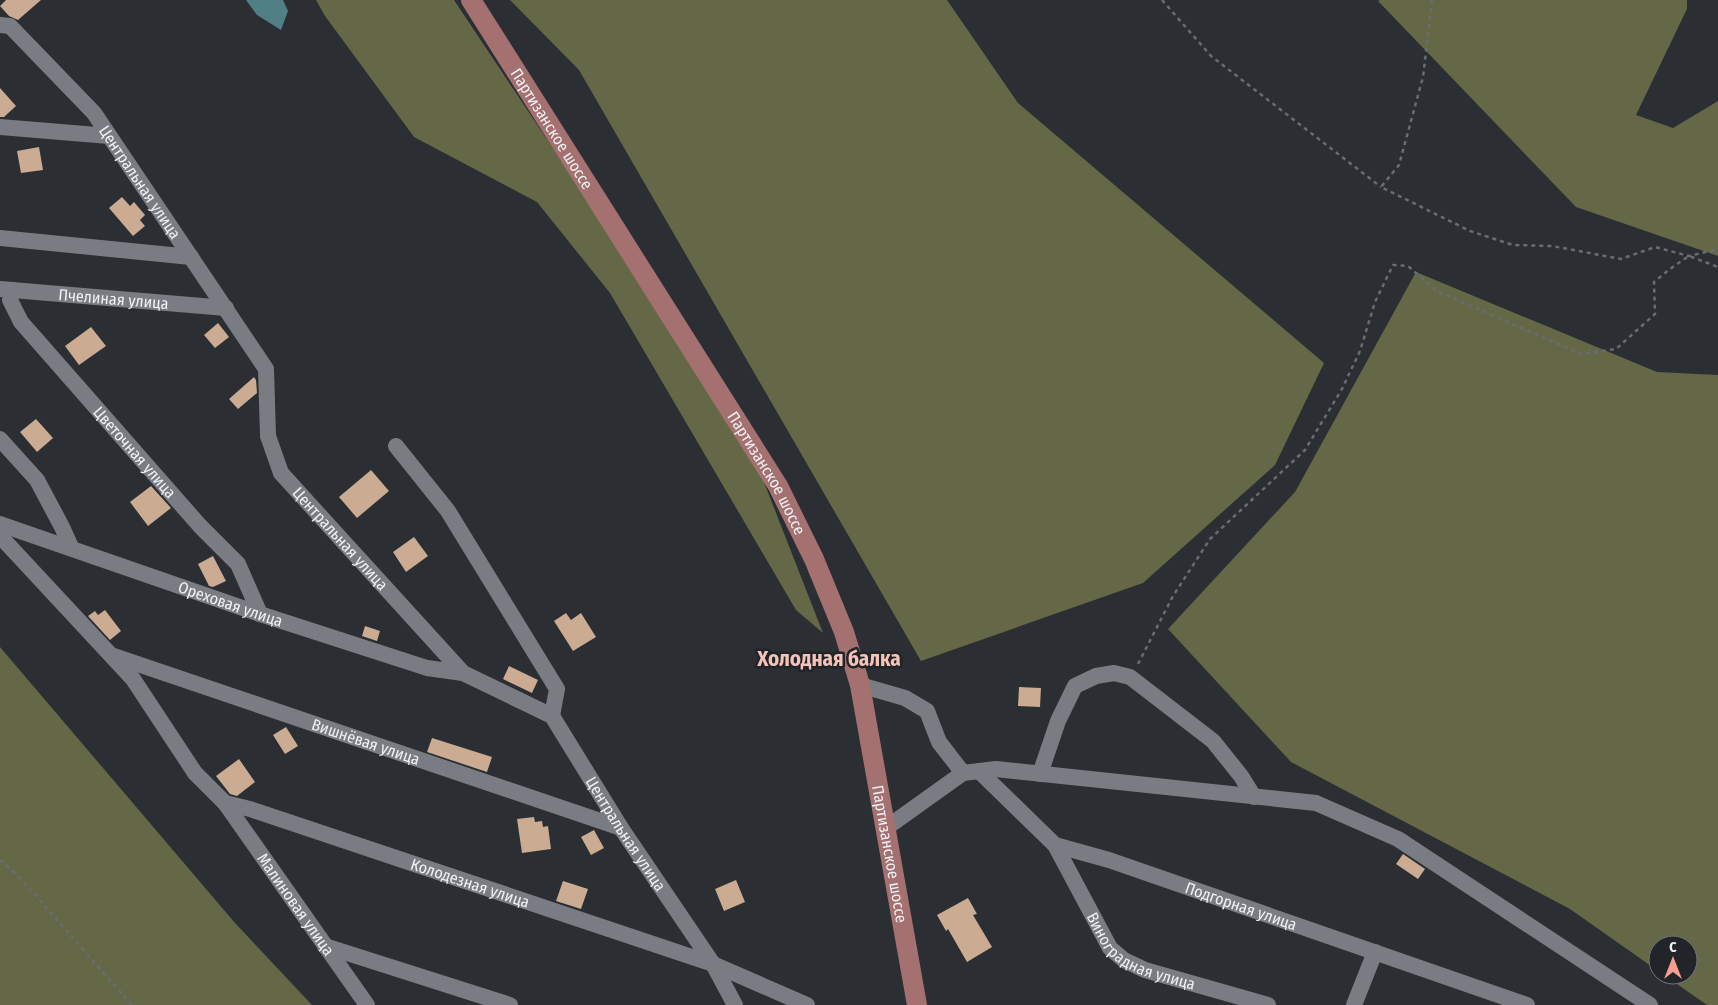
<svg xmlns="http://www.w3.org/2000/svg" width="1718" height="1005" font-family="'Fira Sans Condensed',sans-serif">
<style>
.forest{fill:#646846}
.water{fill:#507f85}
.building{fill:#cbab91}
.lines{fill:none;stroke-linecap:round;stroke-linejoin:round}
.path{stroke:#696c70;stroke-width:2.5;stroke-dasharray:4 4;stroke-linecap:butt}
.minor{stroke:#797d83;stroke-width:16}
.major{stroke:#a47170;stroke-width:20}
.labels{text-anchor:middle;dominant-baseline:central;stroke-width:5;stroke-linejoin:round;paint-order:stroke}
.street-label{font-size:16px;fill:#eff1f4;stroke:#212429}
.district-label{font-size:21px;font-weight:bold;fill:#f6c3b9;stroke:#212429}
</style>
<rect width="100%" height="100%" fill="#2b2e33"/>
<path class="forest" d="M316 0H454L616 243 760 472 823 633 796 610 610 293 537 202 414 137 325 16Z
M510 0H947L1018 103 1324 363 1275 465 1143 583 921 661 579 70Z
M1380 0H1687V9L1636 115 1673 128 1718 101V256L1576 207 1378 1Z
M1416 272 1657 372 1718 375V1005H1707L1664 975H1688V945H1658V971L1570 909 1291 762 1168 629 1295 492Z
M0 647 235 923 312 1005H0Z"/>
<path class="water" d="M246 0H283L288 11 281 30 257 15Z"/>
<path class="building" d="M6 0H41L18 20 9 16 0 6Z
M0 88 16 106 4 117H0Z
M39 147 43 170 21 173 17 151Z
M122 197 130 206 134 202 145 215 140 220 145 226 133 236 109 208Z
M218 323 229 337 215 348 204 335Z
M91 327 106 346 79 365 65 346Z
M254 377 256 380 257 393 238 409 229 399Z
M36 419 53 438 37 452 20 432Z
M371 470 389 491 357 518 339 497Z
M151 486 171 508 148 526 130 502Z
M414 537 428 556 406 572 393 552Z
M213 556 226 581 213 587 209 586 198 564Z
M105 610 121 631 110 640 88 616 95 611 98 615Z
M566 613 571 620 581 613 596 637 573 651 554 621Z
M365 626 380 631 377 641 362 636Z
M509 666 538 680 532 693 503 679Z
M1019 687 1041 688 1040 707 1018 706Z
M286 727 298 746 285 754 273 735Z
M432 738 492 757 487 772 427 752Z
M239 759 255 782 237 796 230 794 216 776Z
M534 817 535 822 542 821 543 827 548 826 551 849 522 853 517 819Z
M594 830 604 848 591 855 581 837Z
M1403 854 1425 869 1418 879 1396 864Z
M736 880 745 902 724 911 715 889Z
M563 881 588 889 581 909 556 901Z
M968 898 977 914 973 915 992 947 967 962 948 929 946 931 937 915Z"/>
<g class="lines">
<path class="path" d="M1162 0 1211 56 1381 187
M1432 0 1423 77 1399 165 1381 187 1470 231 1513 245 1552 246 1621 259 1655 247 1689 256 1718 249
M1138 664 1173 596 1210 539 1305 450 1342 389 1360 351 1375 302 1393 265 1408 266 1437 291 1581 354 1616 349 1655 314 1654 282 1670 269 1689 256 1718 267
M0 860 21 879 132 1005"/>
<g class="minor">
<path id="s1" d="M0 25 10 26 94 113 266 369 268 436 281 473 463 673 552 716 621 828 713 964 735 1005"/>
<path d="M0 127 109 136"/>
<path d="M0 238 191 257"/>
<path id="s2" d="M0 289 226 308"/>
<path id="s3" d="M13 290 10 300 21 322 200 526 238 564 260 614"/>
<path d="M0 439 37 480 62 527 71 547"/>
<path d="M396 446 448 511 557 689 552 716"/>
<path id="s4" d="M0 524 260 614 427 668 463 673"/>
<path id="s5" d="M0 536 133 679 195 773 225 803 367 1005"/>
<path id="s6" d="M114 656 621 828"/>
<path d="M860 685 905 698 927 711 939 742 963 773"/>
<path id="s7" d="M979 771 1055 845 1109 860 1527 1005"/>
<path d="M1040 774 1058 721 1075 686 1096 676 1114 673 1130 677 1213 741 1241 776 1254 797"/>
<path id="s8" d="M225 803 250 809 713 964 807 1005"/>
<path d="M886 828 963 773 996 769 1316 803 1398 839 1650 1005"/>
<path id="s9" d="M1055 845 1110 948 1124 960 1145 970 1268 1005"/>
<path d="M325 946 510 1005"/>
<path d="M1354 1005 1375 952"/>
</g>
<path class="major" id="s10" d="M471 0 778 486 814 559 844 632 860 685 917 1005"/>
</g>
<g class="labels">
<g class="street-label">
<text stroke="none"><textPath href="#s10" startOffset="152">Партизанское шоссе</textPath></text>
<text stroke="none"><textPath href="#s1" startOffset="214">Центральная улица</textPath></text>
<text stroke="none"><textPath href="#s2" startOffset="114">Пчелиная улица</textPath></text>
<text stroke="none"><textPath href="#s3" startOffset="208">Цветочная улица</textPath></text>
<text stroke="none"><textPath href="#s10" startOffset="558">Партизанское шоссе</textPath></text>
<text stroke="none"><textPath href="#s1" startOffset="634">Центральная улица</textPath></text>
<text stroke="none"><textPath href="#s4" startOffset="244">Ореховая улица</textPath></text>
<text stroke="none"><textPath href="#s6" startOffset="266">Вишнёвая улица</textPath></text>
<text stroke="none"><textPath href="#s1" startOffset="1054">Центральная улица</textPath></text>
<text stroke="none"><textPath href="#s10" startOffset="962">Партизанское шоссе</textPath></text>
<text stroke="none"><textPath href="#s8" startOffset="258">Колодезная улица</textPath></text>
<text stroke="none"><textPath href="#s5" startOffset="474">Малиновая улица</textPath></text>
<text stroke="none"><textPath href="#s7" startOffset="302">Подгорная улица</textPath></text>
<text stroke="none"><textPath href="#s9" startOffset="144">Виноградная улица</textPath></text>
</g>
<g class="district-label">
<text x="829" y="659">Холодная балка</text>
</g>
</g>
<g transform="translate(1673 960)"><circle r="24" fill="#212429" stroke="#73767a"/>
<path d="M0-4L9 19L0 12L-9 19Z" fill="#f59d8e"/>
<text y="-8" font-size="14" font-weight="bold" text-anchor="middle" fill="#eff1f4">С</text>
</g>
</svg>
